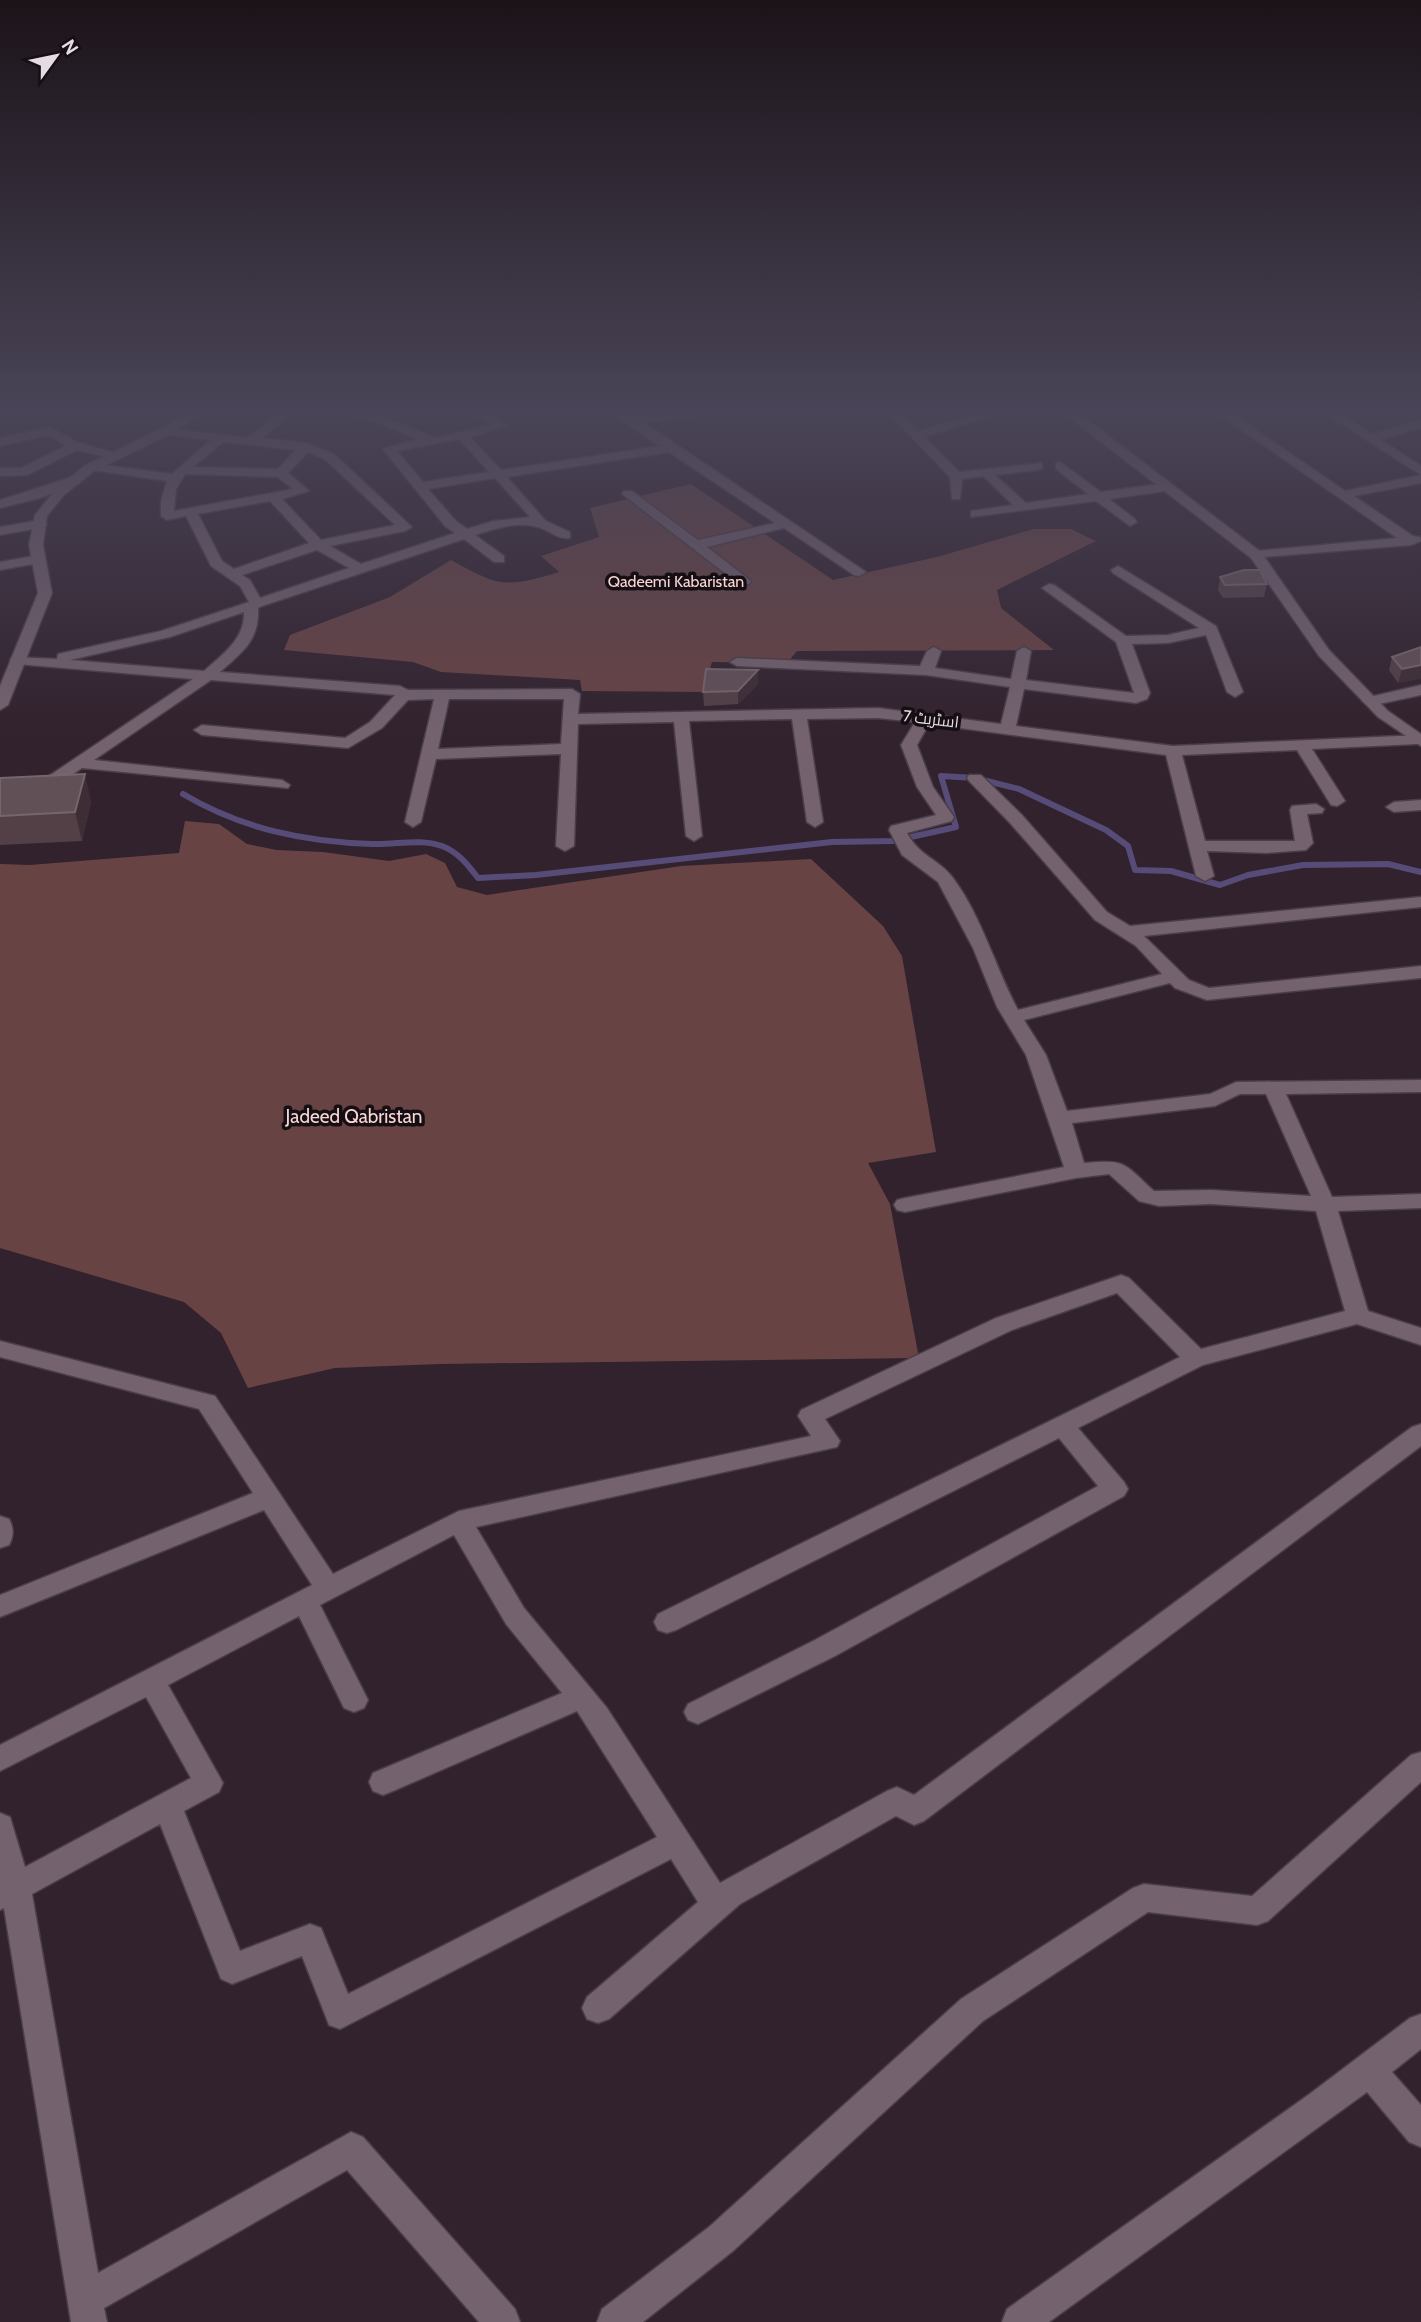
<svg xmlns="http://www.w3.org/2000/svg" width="1421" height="2322" font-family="Cabin,Cairo,sans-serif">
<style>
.green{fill:#684344}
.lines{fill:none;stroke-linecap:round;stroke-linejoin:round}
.stream{stroke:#574c77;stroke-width:6}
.street-casing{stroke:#4a3e47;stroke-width:3}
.secondary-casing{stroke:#4a3e47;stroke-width:3}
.street{fill:#74626f;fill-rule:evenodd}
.secondary{fill:#74626f;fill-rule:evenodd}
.wall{fill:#524046}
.shaded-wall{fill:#3f2d35}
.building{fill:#625057;stroke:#76666c;stroke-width:2}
.labels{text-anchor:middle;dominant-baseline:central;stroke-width:7;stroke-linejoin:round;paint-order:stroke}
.far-park-label{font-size:16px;fill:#f9d6d6;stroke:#150e13}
.far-street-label{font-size:16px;fill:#e5dbe2;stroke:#150e13}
.park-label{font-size:19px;fill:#f9d6d6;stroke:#150e13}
</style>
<rect width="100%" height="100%" fill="#32222e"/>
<path class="green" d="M691 484 833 580 937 557 1033 529H1071L1096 541 997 590 1001 608 1054 650 797 651 787 663 712 662 703 692 582 691 580 680 441 672 413 662 284 650 290 635 390 597 451 560C499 587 506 588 559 572L541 556 599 537 590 508Z
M185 821 219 824 247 844 277 850 323 852 389 861 426 854 445 863 457 887 487 895 681 866 811 859 883 926 902 956 936 1152 868 1163 890 1204 919 1358 440 1364 335 1368 248 1388 221 1333 184 1302 0 1248V864L30 865 179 853Z"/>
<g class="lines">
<path class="stream" d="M183 794C242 829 305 842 373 844 396 845 420 838 442 846 458 852 468 865 478 878L536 875 832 842 893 841 956 827 941 776 975 778 1019 789 1106 830 1128 846 1135 870 1171 871 1220 885 1248 875 1303 865 1388 864 1421 872"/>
<g class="street-casing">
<path id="street" d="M105 406H117V409L111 412 107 411Z
M287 406H301L262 438 306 443 334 454 412 527 405 531 330 546 361 564 455 533 445 526 383 449 417 439 372 421 321 406H343L380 416 436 438 492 424 458 406H474L509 425 470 437 501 470 660 446 601 406H616L634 416 726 406H768L762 409 643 422 866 572 859 576 854 575 784 528 707 547 751 581 749 584H739L622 494 624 491H632L698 540 775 523 669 452 507 477 546 521 570 532V538C558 540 549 530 538 527 517 521 494 529 475 535L504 556V562H494L464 539 262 606 258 608C260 639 243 652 220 672L400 686 408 690 572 689 580 694 578 714 878 708 1001 724 1010 687 926 675 737 666 730 662 737 658 920 666 927 651 934 647 941 651 935 668 1011 679 1017 651 1024 647 1031 651 1026 680 1134 693 1116 642 1042 588 1049 584 1054 585 1126 636 1168 635 1199 628 1113 573 1111 570 1118 566 1216 626 1243 692 1235 697 1227 692 1206 635 1168 643 1132 644 1150 693 1147 699 1136 703 1024 689 1016 726 1173 746 1421 735V743L1417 744 1312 749 1345 801 1337 806 1331 805 1297 750 1182 755 1205 841H1295L1290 810 1292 806 1316 804 1324 809 1322 813 1307 814 1313 843 1306 850 1267 853 1207 851 1214 876 1205 881 1196 876 1166 755 929 724 917 745 933 787 954 817 952 821 907 833C920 857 939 859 953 878 982 917 995 967 1018 1010L1162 974 1136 946 1095 920 1010 823 969 781 967 778 969 775H981L1022 815 1107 912 1130 926 1421 897V907L1144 936 1189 980 1209 988 1421 966V978L1207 1000 1175 988 1170 983 1024 1020 1046 1055 1067 1111 1210 1094 1236 1082 1421 1080V1092L1286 1094 1332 1197 1421 1194V1208L1338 1211 1368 1311 1421 1328V1345L1357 1324 1203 1365 1078 1428 1124 1482 1128 1489 1124 1496 835 1656 698 1724 688 1720 684 1712 688 1704 815 1640 1098 1486 1059 1438 676 1630 667 1633 658 1630 654 1622 658 1614 1180 1357 1117 1293 1012 1330 825 1419 840 1441 837 1447 476 1527 524 1608 607 1708 720 1883 887 1791 897 1787 914 1795 1412 1427 1421 1424V1446L924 1821 914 1825 896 1816 740 1904 609 2019 598 2023 587 2019 582 2008 587 1997 698 1902 671 1859 340 2029 329 2025 302 1956 232 1984 221 1979 160 1824 32 1894 98 2273 351 2132 363 2137 515 2309 520 2322H479L347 2170 104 2308 107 2322H71L4 1908 0 1910V1813L10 1817 25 1867 191 1778 146 1697 0 1771V1745L312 1585 264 1510 0 1617V1595L253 1493 199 1409 0 1357V1341L215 1396 333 1574 459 1511 811 1436 798 1416 801 1410 996 1318 1121 1275 1129 1278 1201 1349 1345 1311 1316 1211 1211 1204 1159 1206 1139 1201 1109 1174 1076 1178 905 1212 897 1210 894 1205 897 1200 905 1198 1064 1167 1026 1055 997 1007 973 948 938 882 902 855 889 830 891 826 936 815 917 787 901 745 915 722 878 718 807 719 823 822 815 827 807 822 792 719 689 721 702 836 694 841 686 836 674 722 578 724 574 846 565 851 556 846 561 754 436 759 421 822 413 827 405 822 434 699 408 700 382 728 348 748 202 735 194 730 202 725 345 738 370 722 395 695 211 680 94 760 282 780 290 785 288 788 82 768 55 786 0 800V790L43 780 193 679 17 664 12 663 10 660 12 657 57 659 58 654 161 631 249 602 240 586 211 566 186 516 167 520 161 516V501L167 481 93 470 87 466 89 463 172 474 211 440 163 434V428L247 438ZM459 439 489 472 423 482 397 451ZM223 442 296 450 278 469 193 467ZM308 452 326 460 395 525 321 540 282 499 309 491 288 473ZM185 474 278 477 293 489 174 511 176 489ZM495 478 530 517 493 521 467 529 455 520 428 489ZM270 501 309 543 234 569 222 561 198 514ZM317 550 349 568 260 598 250 580 242 575ZM244 612C245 639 223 654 204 671L70 660 170 637ZM449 699H564L561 744 438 749ZM1240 1094H1266L1311 1196 1211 1190 1154 1191C1123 1163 1127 1159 1084 1163L1072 1123 1215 1106ZM454 1535 506 1624 562 1693 373 1773 369 1782 373 1791 383 1795 393 1791 577 1711 657 1837 348 1994 321 1928 310 1924 240 1951 184 1811 219 1792 223 1783 168 1685 299 1616 344 1708 354 1712 364 1708 368 1700 320 1605Z
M882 406H895L919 431 1001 406H1020L925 437 959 472 1042 463V469L1038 470 995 475 1026 503 1088 494 1056 469V463L1060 462 1101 492 1166 483 1172 487 1166 491 1109 499 1135 519 1137 522 1130 526 1096 501 971 517V511L1013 505 983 476 962 479 960 499H952L950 477Z
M1207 406H1221L1345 491 1421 475V483L1354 496 1413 536 1420 537 1421 541 1411 545 1251 558V552L1256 551 1397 538Z
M1314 406H1328L1372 434 1421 420V428L1380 439 1421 466V475Z
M50 427 77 442 122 455 116 459 77 450 27 475 0 476V468H21L66 446 48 435 0 446V438Z
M75 476 81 480 79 483 40 498 0 508V500Z
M40 520 47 524 45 527 0 535V527Z
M39 555 44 556V562L0 570V562Z
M1421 685V695L1370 706 1362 701 1365 698Z
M1421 800V810L1394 812 1386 807 1394 802Z
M0 1516 9 1519C14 1528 14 1536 9 1545L0 1548Z
M1421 1752V1782L1268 1921 1257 1925 1148 1912 983 2021 733 2251 643 2322H597L602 2309 709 2227 961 1999 1133 1888 1144 1884 1252 1896 1411 1755Z
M1421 2014V2049L1392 2072 1421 2105V2147L1409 2142 1367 2092 1049 2322H1002L1007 2309 1311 2093 1410 2018Z"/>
</g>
<g class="secondary-casing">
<path id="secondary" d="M194 406H208L177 431 94 471 64 495 47 516 43 545 52 593 8 705 0 710V686L38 593 29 545 35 515 56 489 86 465 169 425Z
M1055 406H1069L1261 552 1329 650 1388 711 1421 734V746L1378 717 1319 656 1251 558Z"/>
</g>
<use href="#street" class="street"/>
<use href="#secondary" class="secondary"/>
</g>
<path class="wall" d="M1220 577 1267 584 1264 597 1223 598 1218 590Z
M1421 647 1398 683 1389 670 1392 657Z
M758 684 738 704 704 706 703 692Z
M0 778 91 802 82 841 0 845Z"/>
<path class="shaded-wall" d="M1421 665V679L1398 683 1402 669Z
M758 670V684L738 704V691Z
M85 774 91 802 82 841 75 812Z"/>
<path class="building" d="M1244 570H1260L1267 584 1225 585 1220 577Z
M1421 647V665L1402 669 1392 657Z
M706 669 758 670 738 691 703 692Z
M85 774 75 812 0 816V778Z"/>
<linearGradient id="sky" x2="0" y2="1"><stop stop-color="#1c1319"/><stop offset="0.56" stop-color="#494457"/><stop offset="1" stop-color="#494457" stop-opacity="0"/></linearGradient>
<rect width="1421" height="731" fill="url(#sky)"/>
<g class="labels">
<g class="far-park-label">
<text x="676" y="581">Qadeemi Kabaristan</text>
</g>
<g class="far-street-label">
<text transform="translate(931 719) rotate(7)">اسٹریٹ 7</text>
</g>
<g class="park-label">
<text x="354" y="1116">Jadeed Qabristan</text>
</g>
</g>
<g transform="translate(56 56) rotate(57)" stroke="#150e13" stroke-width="5" paint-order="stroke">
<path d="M0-5L12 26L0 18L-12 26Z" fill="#e5dbe2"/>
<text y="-10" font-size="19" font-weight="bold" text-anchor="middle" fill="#e5dbe2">N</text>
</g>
</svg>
